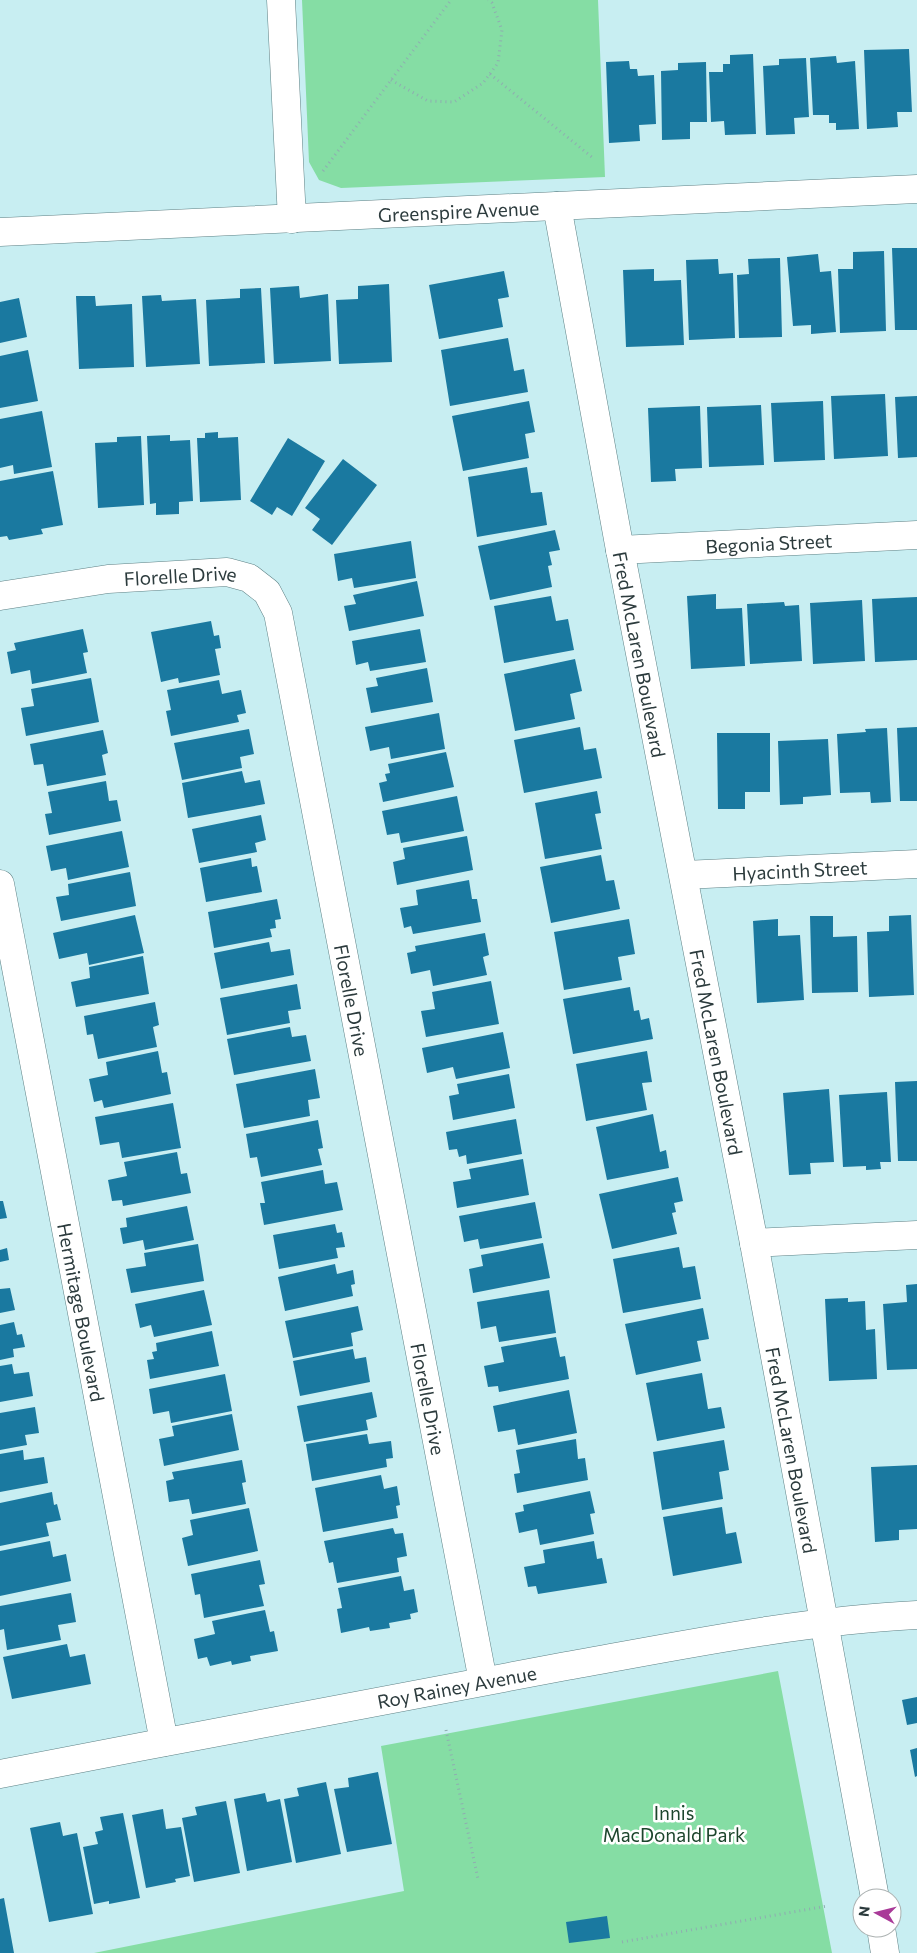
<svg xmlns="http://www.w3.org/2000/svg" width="917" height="1953" font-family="Commissioner,sans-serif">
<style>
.green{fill:#85dda4}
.building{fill:#1a79a0}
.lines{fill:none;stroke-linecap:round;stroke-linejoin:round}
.minor-casing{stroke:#5e8185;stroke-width:29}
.tertiary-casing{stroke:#5e8185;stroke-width:29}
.path{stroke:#8fadb0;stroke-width:3;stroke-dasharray:1 4;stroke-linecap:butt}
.minor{stroke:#fff;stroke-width:28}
.tertiary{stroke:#fff;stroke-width:28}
.labels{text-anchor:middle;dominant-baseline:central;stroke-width:5;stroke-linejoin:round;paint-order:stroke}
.street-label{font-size:19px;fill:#2c3b3d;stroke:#fff}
.park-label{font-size:19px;fill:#1c452c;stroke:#fff}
</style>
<rect width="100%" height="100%" fill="#c8eef2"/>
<path class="green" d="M302 0H598L605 177 341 188 319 180 309 162Z
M778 1671 832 1953H94L404 1891 381 1746Z"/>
<path class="building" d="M909 49 912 112H897L898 127 867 129 864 50Z
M753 54 756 134 725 135 724 121 711 122 709 72H723V64H730V55Z
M836 56 837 63 855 61 859 129 836 130V123H829V115H813L810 58Z
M806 58 809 117 794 118 795 134 766 135 763 66 779 65V59Z
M629 61 630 69H637L638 76 654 75 656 124 639 125 640 141 609 143 606 62Z
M706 62 707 122H690V139L662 140 661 71 678 70V63Z
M892 248H917V330H895Z
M884 251 886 331 840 333 838 269H853V252Z
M818 254 820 272 831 271 836 332 811 334V325L793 326 787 257Z
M780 258 782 337 739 338 737 275 749 274 748 259Z
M718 259 719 274 733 273 735 338 689 340 686 260Z
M654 269V281L681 280 684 345 626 347 623 270Z
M504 271 509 297 498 299 503 327 439 339 429 285Z
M389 284 392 362 339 364 336 300 358 299V286Z
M299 286 300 298 328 294 331 361 274 364 270 288Z
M261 288 265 363 209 366 206 300 240 298V289Z
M161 295 162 301 196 299 200 364 146 367 142 296Z
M76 296H95L96 306 132 304 134 367 79 369Z
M19 298 27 337 0 343V302Z
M508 338 514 371 524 369 528 392 450 406 441 350Z
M28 350 38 401 0 408V356Z
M885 394 888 456 834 459 831 396Z
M917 396V457L898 458 895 397Z
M529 401 535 432 525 434 529 458 463 471 452 416Z
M823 401 825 460 774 462 771 403Z
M761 405 764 465 709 467 707 407Z
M700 406 702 468 675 469 676 481 651 482 648 408Z
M42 411 52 467 14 474 13 465 0 468V419Z
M218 432V438L238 437 241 500 200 502 197 438H205V433Z
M170 435V441L190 440 193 501 179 502V514L156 515V503L150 504 147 436Z
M141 436 144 505 98 508 95 443 117 442V437Z
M288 438 325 461 292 516 277 507 272 515 250 501Z
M343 459 377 485 332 545 312 530 320 519 305 508Z
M527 467 531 493 542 492 547 525 477 537 468 477Z
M53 471 63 525 41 529 43 534 9 540 7 536 0 537V481Z
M555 530 560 550 549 552 552 565 548 566 552 587 490 600 478 546Z
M411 541 416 578 354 588 352 578 338 581 334 554Z
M417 581 424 616 349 631 344 606 356 604 353 595Z
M716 594V609L742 608 745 666 691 669 687 596Z
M551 596 556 621 568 619 574 650 504 663 494 606Z
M917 597V660L875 662 872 599Z
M862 600 865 661 813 664 810 603Z
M784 602 785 606 799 605 802 661 750 664 747 604Z
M211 621 214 636 219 635 221 648 215 649 220 675 179 683 178 678 161 682 151 632Z
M83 629 88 652 83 653 87 673 32 684 30 670 11 674 7 652 16 650 14 643Z
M420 629 426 662 370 671 368 662 356 665 352 641Z
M575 659 582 691 570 694 575 719 515 731 504 674Z
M427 668 433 702 371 713 366 688 378 686 376 678Z
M91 678 99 722 26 736 21 708 34 706 31 689Z
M219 680 222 694 241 690 246 713 237 715 239 722 171 736 166 711 171 710 167 690Z
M439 713 445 749 391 759 389 747 370 751 365 727Z
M580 727 584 750 596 748 602 778 524 793 514 740Z
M917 727V801H900L897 728Z
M887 728 891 802 871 803 870 792 840 793 837 734 866 732 865 729Z
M249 729 254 754 240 757 242 768 182 780 174 743Z
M103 730 108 753 102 755 106 775 47 786 43 764 34 765 30 744Z
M717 733H770V792H745V809H718Z
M828 739 831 795 803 797V804L780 805 778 741Z
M446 752 454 787 383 802 379 783 387 781 385 774 390 773 388 764Z
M242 771 245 783 260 780 265 804 188 818 182 783Z
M106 781 109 801 117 800 121 821 49 835 45 814 52 813 48 792Z
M597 791 601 813 595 814 602 849 545 859 535 803Z
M457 796 464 831 401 843 399 833 387 835 382 811Z
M261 815 266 840 255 843 257 852 199 863 192 829Z
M122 831 129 867 68 880 66 868 51 871 46 846Z
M467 836 473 870 397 885 393 862 405 859 403 848Z
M601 855 606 881 614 880 620 909 551 923 540 867Z
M251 858 252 867 257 866 262 892 206 902 200 868Z
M130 872 136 906 61 921 56 897 69 895 68 884Z
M469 880 472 899H477L481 922 413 934 411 926 404 928 400 908 418 905 416 890Z
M277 899 281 919 275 920 276 928 270 929 272 937 214 948 208 912Z
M135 915 144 953 89 965 87 953 59 959 53 933Z
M911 915 914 995 869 997 867 932 889 931V916Z
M810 916H833V937L857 936 858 992 812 993Z
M629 919 635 954 618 957 622 980 564 990 554 932Z
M778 919V936L800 935 804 1000 757 1003 753 921Z
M485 933 489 955 483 957 487 975 433 986 430 970 411 974 407 953 416 951 415 946Z
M269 942 271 952 290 949 294 975 221 989 214 953Z
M143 956 149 994 76 1007 71 982 90 978 89 967Z
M491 981 499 1024 426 1037 421 1011 435 1009 432 992Z
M297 984 301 1009 288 1011 290 1023 227 1035 220 998Z
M630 987 634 1011 639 1010 641 1020 649 1018 653 1039 573 1054 563 999Z
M155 1002 159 1025 153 1027 157 1047 98 1059 93 1034 87 1035 84 1016Z
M290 1027 292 1037 306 1035 311 1061 234 1075 227 1039Z
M503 1032 510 1068 456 1079 453 1067 427 1073 422 1048Z
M158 1051 162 1073 167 1072 171 1094 104 1108 102 1100 94 1102 89 1079 108 1075 106 1062Z
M647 1051 652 1082 642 1083 647 1110 586 1121 576 1064Z
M315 1069 320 1098 308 1100 310 1116 244 1128 236 1084Z
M509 1074 515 1108 453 1120 449 1096 459 1094 457 1084Z
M917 1081V1161H898L895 1082Z
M829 1089 834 1162 810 1163 811 1174 789 1175 783 1093Z
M887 1092 891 1162H880L881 1169 866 1170V1166L843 1167 839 1095Z
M173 1103 181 1148 122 1158 119 1142 100 1145 95 1117Z
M653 1114 660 1152 666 1150 669 1168 607 1180 596 1127Z
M516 1119 522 1154 467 1164 466 1155 459 1157 457 1149 449 1150 446 1132Z
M318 1120 323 1148 318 1149 322 1165 261 1177 257 1157 250 1158 246 1134Z
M177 1152 181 1174 187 1173 191 1193 123 1206 122 1200 112 1201 108 1180 127 1176 124 1162Z
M523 1159 529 1195 457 1208 453 1182 471 1179 469 1169Z
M323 1170 325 1184 337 1182 343 1210 264 1225 260 1203H265L261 1182Z
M678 1177 683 1201 674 1203 676 1212 672 1213 677 1234 612 1249 599 1194Z
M0 1201H3L7 1218 0 1219Z
M535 1202 542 1238 480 1249 478 1239 464 1242 459 1216Z
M187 1206 194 1240 145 1250 143 1240 123 1244 120 1228 127 1227 126 1218Z
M335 1224 337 1233 342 1232 345 1247 336 1248 338 1258 279 1269 273 1235Z
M543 1243 550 1278 473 1293 469 1269 483 1266 481 1255Z
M198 1244 204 1281 131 1293 126 1269 146 1266 144 1253Z
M679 1247 683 1268 695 1266 701 1299 623 1313 613 1259Z
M7 1248 9 1260 0 1262V1250Z
M335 1264 337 1274 353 1270 355 1284 351 1285 353 1296 285 1311 278 1277Z
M917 1284V1369L887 1370 883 1304 907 1302 906 1285Z
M10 1288 15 1310 0 1313V1289Z
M204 1290 212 1325 154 1337 151 1325 140 1328 135 1304Z
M549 1290 556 1333 499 1342 496 1326 481 1329 477 1302Z
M848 1298V1302L865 1301 866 1330 875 1329 877 1379 829 1381 825 1299Z
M358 1306 363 1330 351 1333 353 1346 293 1358 285 1321Z
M703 1308 709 1339 697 1341 701 1361 636 1375 625 1324Z
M14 1322 17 1335 22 1334 25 1347 13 1349 14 1357 0 1360V1325Z
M212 1331 219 1366 150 1379 147 1360 154 1359 152 1352 157 1351 156 1343Z
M556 1337 560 1357 565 1356 569 1379 499 1392 498 1386 488 1387 484 1366 504 1362 501 1347Z
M353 1349 355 1359 366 1357 370 1382 300 1396 293 1361Z
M12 1364 14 1374 29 1372 33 1396 0 1402V1366Z
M702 1373 708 1409 721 1407 725 1428 657 1441 646 1383Z
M225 1374 232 1411 171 1423 169 1411 153 1414 149 1389Z
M569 1390 577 1433 518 1445 515 1429 498 1432 493 1406Z
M372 1392 377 1417 366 1420 368 1430 304 1442 297 1406Z
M35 1407 39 1433 25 1435 27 1445 0 1450V1413Z
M232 1414 239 1450 164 1466 159 1439 174 1436 172 1426Z
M367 1434 369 1444 391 1441 393 1458 386 1459 387 1467 312 1481 306 1444Z
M576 1439 578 1459 585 1458 588 1480 517 1493 514 1474 520 1473 516 1450Z
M724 1440 729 1470 719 1472 723 1499 662 1510 653 1452Z
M23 1450 24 1460 44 1457 48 1483 0 1492V1454Z
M242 1460 246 1482 242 1483 246 1504 192 1514 189 1499 169 1502 166 1481 174 1479 172 1472Z
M917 1465V1529L899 1530V1540L875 1542 871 1467Z
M381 1475 384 1489 397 1486 400 1505 396 1506 398 1518 323 1532 315 1488Z
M590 1491 595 1513 590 1514 594 1534 540 1545 537 1529 519 1533 515 1513 524 1511 523 1505Z
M52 1492 54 1505 57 1504 61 1520 46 1523 49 1536 0 1546V1503Z
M722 1507 726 1534 736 1532 742 1563 673 1576 663 1517Z
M249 1508 258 1551 188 1566 182 1538 193 1535 190 1520Z
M393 1528 395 1534 403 1533 407 1556 397 1558 399 1572 337 1583 333 1562 329 1563 324 1541Z
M50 1541 53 1557 66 1554 71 1581 0 1596V1551Z
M594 1541 597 1559 602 1558 607 1583 538 1594 536 1586 528 1587 524 1567 545 1563 543 1550Z
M260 1560 265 1584 259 1585 264 1606 204 1618 200 1594 195 1595 191 1574Z
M401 1576 404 1591 414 1589 418 1612 410 1614 411 1619 389 1623 390 1628 370 1631 369 1627 341 1633 337 1609 342 1608 338 1588Z
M71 1593 76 1622 58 1625 61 1640 7 1650 4 1629 0 1630V1606Z
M265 1610 270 1632 274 1631 278 1651 250 1656 251 1661 232 1665 231 1661 210 1666 207 1657 198 1659 194 1639 215 1634 212 1621Z
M67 1644 70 1657 85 1654 91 1684 12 1699 3 1657Z
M917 1697V1723L907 1725 902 1700Z
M917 1748V1776L915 1777 910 1750Z
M378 1772 392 1844 347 1852 334 1789 349 1787 348 1778Z
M326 1782 341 1854 296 1863 284 1799 299 1796 297 1788Z
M265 1793 267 1802 280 1799 292 1862 247 1871 234 1799Z
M226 1801 240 1873 194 1882 182 1818 197 1815 195 1807Z
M163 1809 166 1829 181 1827 190 1876 175 1879 176 1882 146 1888 132 1815Z
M123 1813 140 1898 109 1904V1901L94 1904 83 1847 98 1844 95 1832 103 1830 100 1817Z
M60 1822 63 1836 77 1833 93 1914 49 1922 30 1828Z
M4 1898 14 1953H0V1899Z
M607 1916 610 1938 569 1943 566 1922Z"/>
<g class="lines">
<g class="minor-casing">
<g id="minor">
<path d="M281 0 292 219"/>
<path id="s1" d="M557 206 620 550 754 1243 875 1898"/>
<path id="s2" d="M0 232 917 189"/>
<path id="s3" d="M620 550 917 535"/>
<path id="s4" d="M0 596 108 579 227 572 249 578 267 592 278 613 483 1681"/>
<path id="s5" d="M684 875 917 864"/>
<path id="s6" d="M0 884 164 1742"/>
<path d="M754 1243 917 1235"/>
<path d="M881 1928 885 1953"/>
</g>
</g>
<g class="tertiary-casing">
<g id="tertiary">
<path id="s7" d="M0 1774C187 1738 374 1701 561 1667 679 1646 797 1621 917 1615"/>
</g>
</g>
<path class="path" d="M490 74 593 158
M391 80 428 101 454 102 483 83 498 63 502 30 492 3 488 0
M323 171 451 0
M446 1730 478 1879
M622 1942 827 1906"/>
<use href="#minor" class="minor"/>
<use href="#tertiary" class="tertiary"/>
</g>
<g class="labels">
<g class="street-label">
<text stroke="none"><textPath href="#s2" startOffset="459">Greenspire Avenue</textPath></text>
<text stroke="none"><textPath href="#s3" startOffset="149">Begonia Street</textPath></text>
<text stroke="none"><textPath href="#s4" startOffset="182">Florelle Drive</textPath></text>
<text stroke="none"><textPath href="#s1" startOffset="456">Fred McLaren Boulevard</textPath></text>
<text stroke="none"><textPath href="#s5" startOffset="116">Hyacinth Street</textPath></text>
<text stroke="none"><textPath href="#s4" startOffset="692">Florelle Drive</textPath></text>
<text stroke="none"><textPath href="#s1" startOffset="861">Fred McLaren Boulevard</textPath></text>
<text stroke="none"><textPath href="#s6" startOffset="436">Hermitage Boulevard</textPath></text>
<text stroke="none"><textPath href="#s4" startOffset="1098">Florelle Drive</textPath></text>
<text stroke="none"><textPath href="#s1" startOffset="1266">Fred McLaren Boulevard</textPath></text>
<text stroke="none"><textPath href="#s7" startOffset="465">Roy Rainey Avenue</textPath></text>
</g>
<g class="park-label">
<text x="674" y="1812">Innis<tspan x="674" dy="22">MacDonald Park</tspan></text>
</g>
</g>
<g transform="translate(877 1913) rotate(277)"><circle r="24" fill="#ffffff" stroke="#abb1b1"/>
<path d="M0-4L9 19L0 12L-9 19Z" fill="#a93a98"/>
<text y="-8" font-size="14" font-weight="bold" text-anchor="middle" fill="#2c3b3d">N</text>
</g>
</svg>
